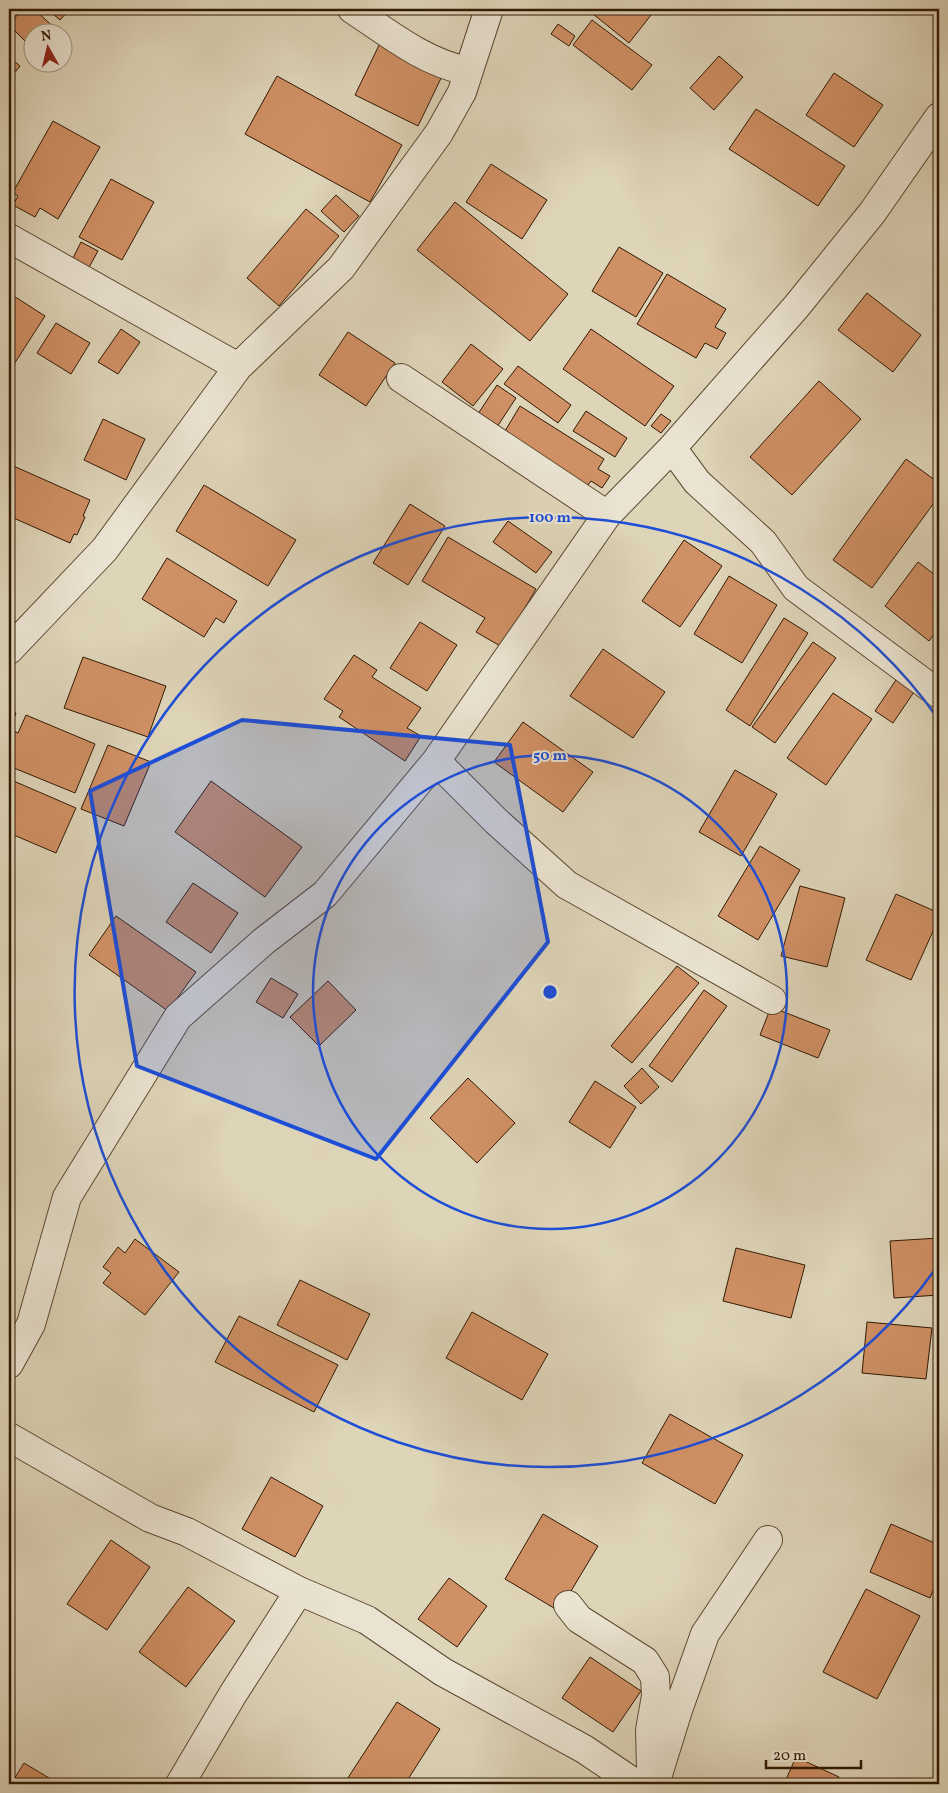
<svg xmlns="http://www.w3.org/2000/svg" width="948" height="1793" font-family="Vollkorn,serif">
<style>
.building{fill:#d09065;stroke:#301902}
.lines{fill:none;stroke-linecap:round;stroke-linejoin:round}
.street-casing{stroke:#5c4830;stroke-width:30}
.street{stroke:#eae3d1;stroke-width:28}
.marked{fill:#1d4ed8;fill-opacity:0.2;stroke:#1d4ed8;stroke-width:4;stroke-linejoin:round}
.ring{fill:none;stroke:#1d4ed8;stroke-width:2.5}
.centre{fill:#1d4ed8;stroke:#eae3d1;stroke-width:2.5}
.ring-label{font-size:15px;text-anchor:middle;font-weight:bold;fill:#1d4ed8;stroke:#eae3d1;stroke-width:4;stroke-linejoin:round;paint-order:stroke}
</style>
<rect width="100%" height="100%" fill="#ded4b8"/>
<filter id="stains"><feTurbulence type="fractalNoise" baseFrequency=".004" numOctaves="4"/><feColorMatrix values="0 0 0 0 .2 0 0 0 0 .09 0 0 0 0 .02 0 0 0 .5 -.17"/></filter>
<radialGradient id="worn" r=".72"><stop offset=".6" stop-color="#630" stop-opacity="0"/><stop offset="1" stop-color="#630" stop-opacity=".3"/></radialGradient>
<path class="building" d="M22 9H34L59 32H32V48L9 25Z
M47 9H70L60 20Z
M597 9H653L655 10 629 43 593 14Z
M592 20 652 65 632 90 573 45Z
M558 24 575 36 569 46 551 34Z
M382 39 445 70 418 126 355 95Z
M719 56 743 77 714 110 690 88Z
M9 57 20 66 9 80Z
M834 73 883 105 854 147 806 115Z
M277 76 402 145 370 202 245 134Z
M756 109 845 166 818 206 729 149Z
M53 121 100 147 58 219 40 208 35 217 13 205 18 196 13 192Z
M491 164 547 200 522 239 466 202Z
M111 179 154 202 122 260 79 237Z
M336 195 359 216 344 232 321 211Z
M455 202 568 294 530 341 417 250Z
M306 209 339 236 279 306 247 278Z
M81 242 98 251 87 271 71 262Z
M619 247 663 273 636 317 592 291Z
M667 274 726 309 715 327 726 333 717 349 705 343 696 358 637 324Z
M9 293 45 316 9 372Z
M867 293 921 335 893 372 838 330Z
M56 323 90 343 71 374 37 353Z
M121 329 140 342 118 374 98 362Z
M591 329 674 386 645 426 563 369Z
M348 332 395 363 366 406 319 375Z
M471 344 503 369 473 406 442 382Z
M518 366 571 405 558 423 504 384Z
M819 381 861 419 792 495 750 457Z
M497 385 516 398 493 433 474 420Z
M520 406 604 459 598 469 610 476 602 488 591 481 586 488 502 436Z
M586 411 627 438 615 457 573 431Z
M661 414 671 421 661 433 651 426Z
M103 419 145 439 126 480 84 460Z
M906 459 939 483V496L872 588 833 560Z
M9 464 90 500 83 516 85 517 77 535 74 534 70 543 9 516Z
M204 485 296 540 268 586 176 531Z
M410 504 445 526 408 585 373 563Z
M508 521 552 552 536 573 493 542Z
M448 537 536 589 502 647 476 632 485 618 422 581Z
M684 540 722 566 680 627 642 601Z
M167 558 237 601 224 623 216 618 204 637 142 599Z
M918 562 939 578V628L929 641 885 606Z
M729 576 777 605 742 663 694 634Z
M784 618 808 633 750 726 726 710Z
M420 622 457 645 427 691 390 668Z
M813 642 836 658 775 743 752 727Z
M603 649 665 692 633 738 570 696Z
M354 655 377 670 372 677 421 708 407 728 421 736 405 761 339 717 343 711 324 699Z
M83 657 166 686 148 737 64 708Z
M896 680 914 692 893 723 875 711Z
M833 693 872 719 826 785 787 758Z
M9 710 16 713 11 726 9 725Z
M26 715 95 744 75 793 9 766V729L18 733Z
M523 722 593 772 563 812 494 762Z
M108 745 151 762 124 826 81 809Z
M735 770 777 794 741 856 699 832Z
M9 779 76 808 56 853 9 833Z
M211 781 302 847 265 897 175 832Z
M760 846 800 870 758 940 718 916Z
M193 883 238 913 211 953 166 922Z
M800 886 845 898 827 967 781 956Z
M896 894 939 913V918L911 980 866 960Z
M116 916 196 972 168 1011 89 955Z
M677 966 699 983 632 1063 611 1046Z
M271 978 298 994 283 1018 256 1002Z
M328 981 356 1010 319 1046 290 1017Z
M704 990 727 1006 672 1082 649 1066Z
M771 1007 830 1030 818 1058 760 1035Z
M642 1068 659 1087 641 1104 624 1086Z
M468 1078 515 1123 477 1163 430 1118Z
M595 1081 636 1107 610 1148 569 1122Z
M939 1238V1295L894 1298 890 1241Z
M135 1239 179 1272 145 1315 103 1283 111 1273 103 1267 118 1247 125 1253Z
M736 1248 805 1265 791 1318 723 1301Z
M300 1280 370 1314 347 1360 277 1325Z
M472 1312 548 1354 522 1400 446 1358Z
M239 1316 338 1365 314 1412 215 1362Z
M867 1322 932 1328 926 1379 862 1373Z
M670 1414 743 1455 715 1504 642 1463Z
M271 1477 323 1506 295 1557 242 1529Z
M543 1514 598 1546 559 1611 505 1579Z
M891 1524 939 1545V1576L930 1598 870 1572Z
M111 1540 150 1567 107 1630 67 1604Z
M449 1578 487 1606 457 1647 418 1619Z
M188 1587 235 1621 186 1687 139 1652Z
M866 1589 920 1616 877 1699 823 1672Z
M590 1657 641 1691 613 1732 562 1698Z
M397 1702 440 1729 405 1784H344Z
M796 1757 839 1777 836 1784H784Z
M24 1763 59 1784H11Z"/>
<g class="lines">
<g class="street-casing">
<path id="street" d="M352 9C388 33 425 63 468 71
M9 238 238 367
M401 378 607 515
M672 448 697 482 763 542 796 588 939 694
M9 650 105 549 238 367 341 268 439 133 462 92 489 9
M436 761 496 821 567 885 772 1000
M9 1364 31 1324 67 1197 178 1017 264 941 325 894 436 761 607 515 672 448 796 307 872 213 939 117
M9 1437 150 1518 187 1532 299 1591 367 1620 443 1672 584 1749 636 1784
M568 1605 579 1619 645 1661 655 1677 656 1696 650 1730 651 1770
M180 1784 233 1694 299 1591
M655 1784 678 1710 705 1634 768 1540"/>
</g>
<use href="#street" class="street"/>
</g>
<path class="marked" d="M242 720 510 745 548 942 376 1159 137 1066 90 791Z"/>
<g class="ring">
<circle cx="550" cy="992" r="237"/>
<path d="M939 1264A475 475 0 1 1 939 720"/>
</g>
<circle cx="550" cy="992" r="8" class="centre"/>
<g class="ring-label">
<text x="550" y="522">100 m</text>
<text x="550" y="760">50 m</text>
</g>
<rect width="948" height="1793" fill="none" stroke="#ded4b8" stroke-width="30"/>
<rect x="10" y="10" width="928" height="1773" fill="none" stroke="#301902" stroke-width="2.5"/>
<rect x="15" y="15" width="918" height="1763" fill="none" stroke="#301902"/>
<g transform="translate(48 48) rotate(352)"><circle r="24" fill="#eae3d1" stroke="#a0927e"/>
<path d="M0-4L9 19L0 12L-9 19Z" fill="#8f2418"/>
<text y="-8" font-size="14" font-weight="bold" text-anchor="middle" fill="#301902">N</text>
</g>
<path d="M766 1760v8h95v-8" fill="none" stroke="#301902" stroke-width="2.5"/>
<text x="773" y="1760" font-size="15" fill="#301902" stroke="#eae3d1" stroke-width="4" paint-order="stroke">20 m</text>
<rect width="100%" height="100%" filter="url(#stains)"/>
<rect width="100%" height="100%" fill="url(#worn)"/>
</svg>
